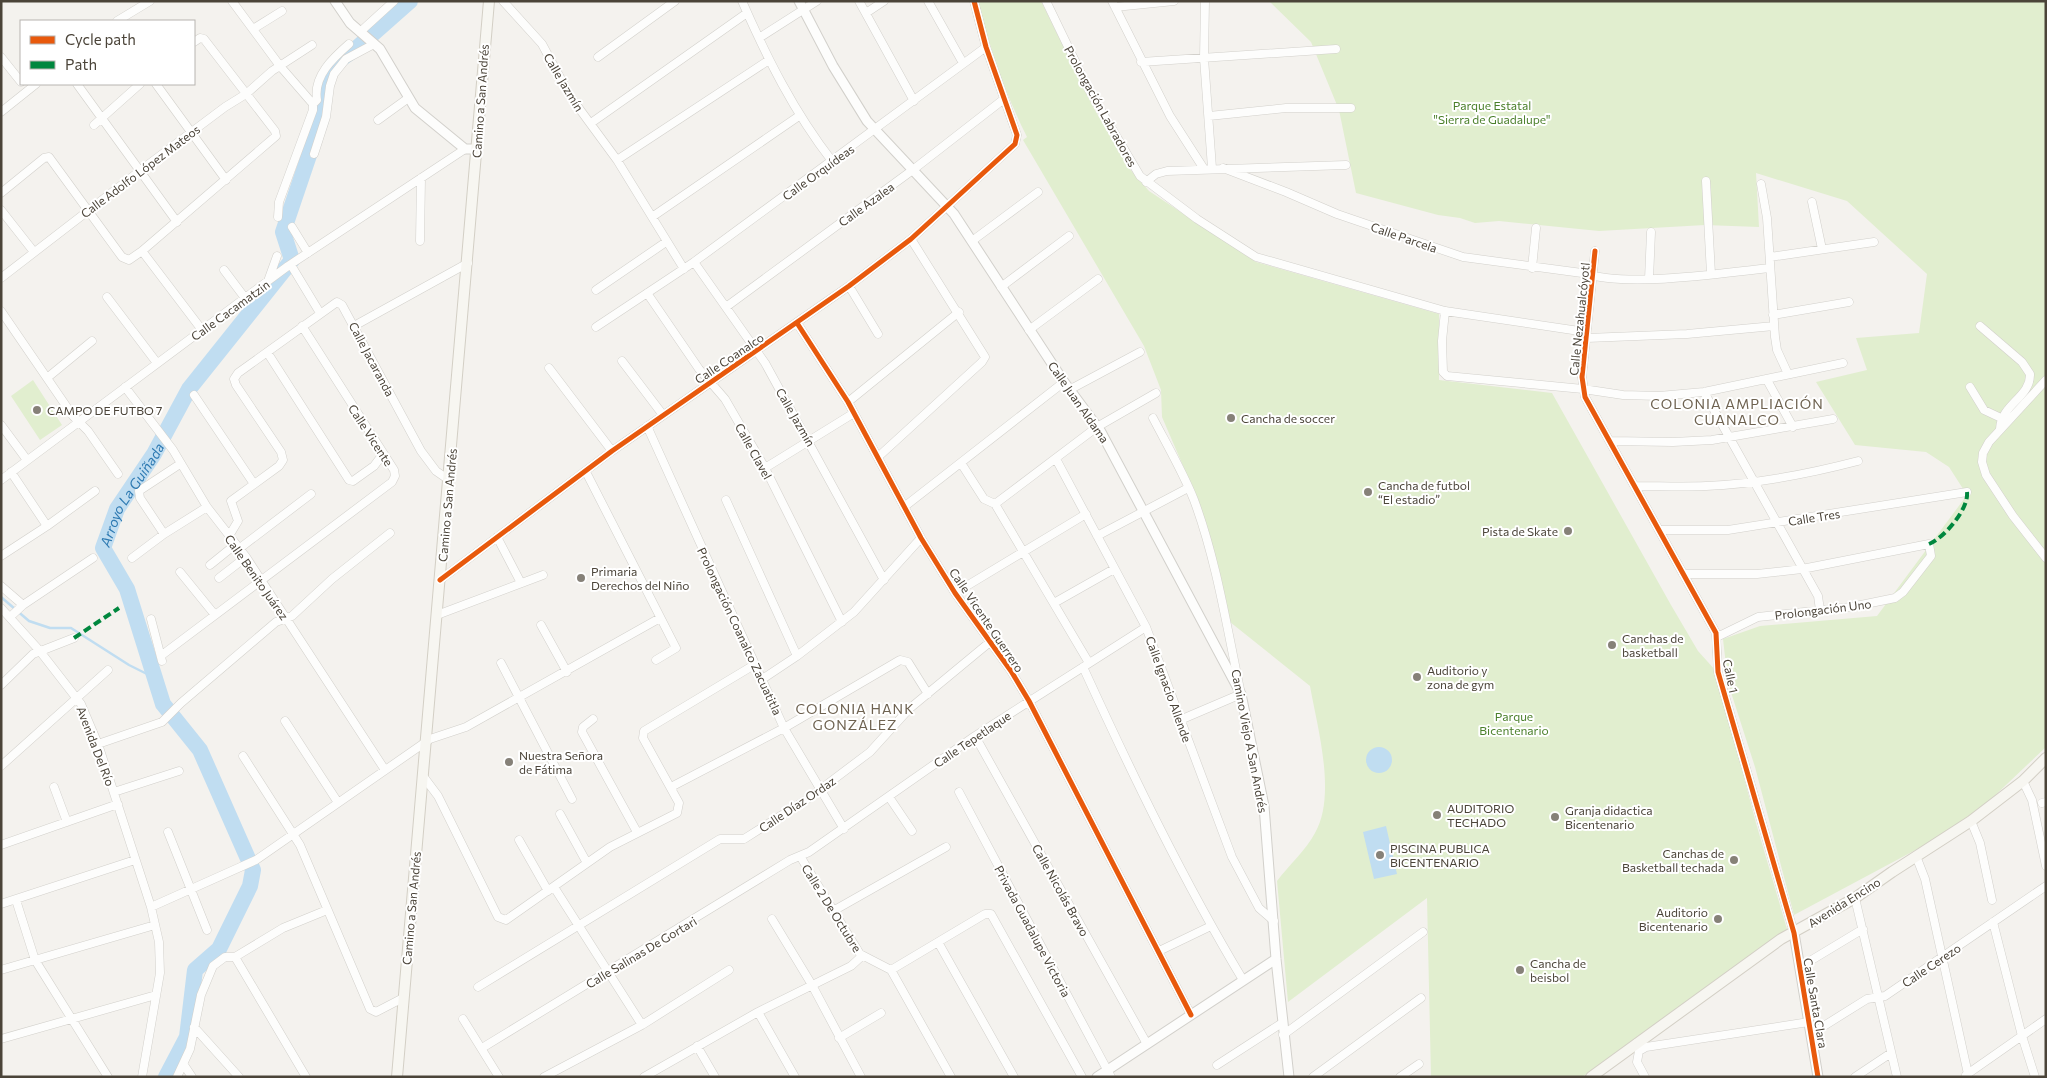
<svg xmlns="http://www.w3.org/2000/svg" width="2047" height="1078" font-family="Commissioner,sans-serif">
<style>
.green{fill:#e1eecf}
.water{fill:#c0ddf1}
.lines{fill:none;stroke-linecap:round;stroke-linejoin:round}
.stream{stroke:#c0ddf1;stroke-width:2.5}
.river{stroke:#c0ddf1;stroke-width:16}
.minor-casing{stroke:#d2d0cb;stroke-width:9}
.tertiary-casing{stroke:#d2d0cb;stroke-width:11}
.secondary-casing{stroke:#d3cfc5;stroke-width:12}
.minor{stroke:#fdfdfc;stroke-width:8}
.tertiary{stroke:#fdfdfc;stroke-width:9}
.secondary{stroke:#f7f6f1;stroke-width:10}
.quiet{stroke:#00873e;stroke-width:4;stroke-dasharray:8 4;stroke-linecap:butt}
.cycleway-casing{stroke:#fff;stroke-width:8}
.cycleway{stroke:#e8590c;stroke-width:5}
.poi-dot{fill:#868178;stroke:#fff;stroke-width:2}
.labels{text-anchor:middle;dominant-baseline:central;stroke-width:4;stroke-linejoin:round;paint-order:stroke}
.street-label{font-size:12px;fill:#4b4439;stroke:#fff}
.park-label{font-size:12px;fill:#4a7f2a;stroke:#fff}
.poi-label{font-size:12px;fill:#4b4439;stroke:#fff;text-anchor:start}
.neighbourhood-label{font-size:14px;letter-spacing:1px;fill:#6e6250;stroke:#fff}
.water-label{font-size:14px;font-style:italic;fill:#2e7ab2;stroke:#fff}
</style>
<rect width="100%" height="100%" fill="#f4f2ee"/>
<path class="green" d="M978 1H1041L1092 105 1128 167 1149 191 1256 262 1439 314V380L1552 393 1671 605 1698 651 1716 671 1756 823 1787 929 1582 1077H1431L1427 898 1288 1002 1277 881C1289 865 1306 850 1315 833 1337 795 1317 726 1310 686L1225 618 1196 496 1162 417 1161 390 1144 346 1023 140 1027 137C1005 93 990 49 978 1Z
M1269 1H2046V747L1966 823 1794 915 1755 767 1728 683 1723 639 1760 626 1877 616 1967 495 1949 467 1926 452 1855 445 1816 382 1867 370 1856 338 1919 333 1927 274 1847 201 1756 173 1759 227 1705 225 1599 231 1499 221 1475 223 1460 218 1438 215 1356 193 1339 110 1311 42Z
M33 380 62 425 40 440 11 396Z"/>
<path class="water" d="M1366 760a13 13 0 1 1 26 0a13 13 0 1 1-26 0Z
M1386 826 1397 874 1374 879 1363 832Z"/>
<g class="lines">
<path class="stream" d="M1 597 29 621 50 628H71L129 665 155 678"/>
<path class="river" id="s1" d="M166 1077 187 1037 195 970 219 949 250 886 253 870 200 750 163 704 127 589 103 548 117 509 154 454 189 389 292 260 283 232 321 120V91L334 64 358 47 410 1"/>
<g class="minor-casing">
<path id="minor" d="M232 1 280 66 313 104
M503 1 542 44 570 96 617 160 684 269
M742 1C767 58 794 112 832 161
M859 1 914 101
M928 1 963 63
M1046 1 1089 90 1140 176 1197 219 1256 257 1445 311 1586 332
M1112 1 1170 116 1204 169
M1205 1 1204 58 1212 168
M1115 7 1174 1
M866 13 884 1
M117 21 150 1
M253 29 282 11
M360 32 394 1
M759 38 817 1
M1 57 21 82
M598 57 675 1
M1141 62 1336 49
M77 84 177 222
M156 84 226 180
M1 112 36 84
M1209 116 1286 108H1351
M378 120 407 99
M591 123 747 13
M94 125 140 84
M314 154 326 117 330 86 334 74 346 59 374 44
M617 160 769 60
M1223 168 1286 192 1337 214 1463 257 1582 273C1629 288 1720 273 1770 268
M1706 181 1711 274
M1146 182 1156 174 1167 171 1346 165
M1761 184 1767 218 1775 337 1777 350 1788 374
M1 193 44 158 49 157 122 257 129 260 142 251 276 136 275 131 204 39 200 38 194 42
M1812 202 1822 249
M1 210 34 252
M278 217 279 202 313 110V104L317 100C313 76 333 58 349 44
M652 217 799 116
M292 227 308 253
M420 241 421 178
M972 241 1038 192
M142 251 202 330
M1595 251 1582 377 1585 397 1716 633 1718 672 1794 933
M1770 257 1874 242
M694 262 765 363 884 580
M291 265 320 313
M1532 268 1536 228
M224 270 245 298
M1 278 141 170 225 107 246 94 272 71 312 45
M1649 279 1651 232
M268 281 277 256
M849 286 878 334
M1001 287 1069 236
M596 290 666 242
M647 293 699 369 725 399 765 468 842 622
M107 297 157 363
M726 307 914 169 1004 99
M1 311 73 416 88 431 118 474
M1445 311 1442 341 1443 372 1447 376 1583 389 1623 395 1659 396 1704 392 1843 363
M1773 315 1849 302
M797 323 848 402 921 538 955 593 1011 671 1029 701 1191 1015
M354 326 468 263
M1980 326 2022 362 2030 374C2031 397 2001 404 2000 429
M596 327 694 262 986 47
M1029 330 1098 279
M1587 338 1687 334 1774 326
M267 352 349 480 353 481 374 466 383 454
M622 361 663 415
M549 368 612 451
M47 378 92 341
M1767 380 1793 427
M2046 380 1989 442 1983 453 1982 462 1986 475 2013 516 2046 558
M125 387 173 450 207 507 246 557 385 770
M1970 387 1984 410 2001 418
M1069 390 1140 352
M1704 392 1818 596 1820 610
M194 395 254 484
M848 402 959 312
M1153 418C1167 445 1183 472 1194 500 1217 562 1227 629 1241 694L1180 720
M1 425 27 460
M647 426 784 728 844 829
M1611 441 1673 442 1712 440 1833 419
M878 457 982 362 985 357 911 239
M1056 459 1146 627 1232 857 1259 908 1274 921
M961 463 984 499 995 504 1089 663
M765 468 854 413
M11 472 47 526
M586 472 676 648 656 660
M1 480 288 266 465 149
M1636 486C1659 486 1683 487 1706 486 1757 484 1808 474 1858 461
M726 500 797 656
M995 504 1097 427 1156 393
M904 507 1064 382
M1660 530H1728L1967 492
M164 534 140 498 139 491 180 464
M229 536 238 521 231 501 279 466 283 460 281 452 236 385 234 379 238 373 337 302 342 305 421 451 436 471 449 480
M1097 536 1188 488
M497 537 521 583
M240 548 311 494
M1 556 47 526 95 491
M132 558 164 534 207 507
M210 565 236 544
M180 572 215 615
M1683 574H1757L1802 569 1929 544 1931 556 1903 592 1895 598 1851 607 1758 617 1717 637
M219 578 246 557
M440 580 612 451 849 286 911 239 1015 144 1017 135 986 47 974 1
M1 586 23 605
M955 593 1086 514
M1054 603 1114 569
M1 608 39 650 81 704 98 744 151 907 159 942 160 973 142 1077
M437 615 543 575
M10 617 23 605 93 558
M151 619 162 661
M541 625 567 672
M162 655 392 482 395 476 394 470 302 326
M501 663 572 799
M1083 667C1132 774 1183 880 1243 980
M761 680 797 656 854 612 921 538
M1 685 33 654 74 638
M593 719 583 727 582 732 637 832
M285 721 337 801
M975 736 1147 1044
M98 744 162 722 181 703 276 622 292 616 332 579 390 533
M243 756 300 845 370 1009 376 1012 403 998
M1 766 108 670
M423 776 438 796 498 917 506 920 610 847 677 813 679 803 643 738 644 731 754 665
M2023 781 2032 800 2046 866
M54 787 67 822
M671 787 784 728 900 660 908 662 928 694
M114 792 179 771
M959 792 1111 1077
M889 797 912 831
M2042 803 2046 802
M560 814 587 863
M1971 821 1980 843 1992 900
M168 832 207 930
M519 840 548 891
M1 845 118 804
M800 856 860 954 891 970 951 1077
M1916 856 1925 879 1968 1074
M554 887 642 1025
M1855 898 1897 1077
M16 900 35 960 108 1077
M1 904 135 860
M151 907 256 860 430 739 466 727 660 618
M833 911 946 847
M772 919 812 985 861 1077
M1993 922 2022 1036 2035 1077
M938 942 1014 1077
M1159 951 1211 926
M235 957 306 1077
M1800 967 1863 929
M1 970 155 925
M891 970 985 914H991L1082 1077
M478 987 720 839H744L809 798 870 752 909 709 990 642
M758 1012 795 1077
M463 1019 499 1077
M194 1027 239 1077
M1811 1034 1867 999 1885 996 2046 886
M1283 1035 1423 932
M839 1038 881 1013
M1 1039 156 995
M1637 1043 1639 1051 1646 1047 1809 1022
M697 1046 715 1077
M482 1048 790 860 809 852 975 736 1146 627
M1639 1051 1637 1062 1645 1077
M184 1065 192 1077
M1217 1065 1282 1023
M1966 1075 2046 1019
M177 1077 190 1049 201 995 213 966 225 957H235L283 928 327 910
M544 1077 642 1025 729 970
M644 1077 758 1012 851 966 862 956
M1313 1077 1421 998
M1400 1077 1419 1064
M1855 1077 1891 1053"/>
</g>
<g class="tertiary-casing">
<path id="tertiary" d="M335 1 350 23 380 49 415 108 465 149H477
M799 1 833 66 867 121 954 214 1064 382 1101 432 1241 694 1264 806 1276 959 1289 1077
M1794 933 1818 1077
M1097 1077 1276 959"/>
</g>
<g class="secondary-casing">
<path id="secondary" d="M397 1077 489 1
M1591 1077 1781 939 1855 898 1892 872 1971 821 2023 781 2046 758"/>
</g>
<use href="#minor" class="minor"/>
<use href="#tertiary" class="tertiary"/>
<use href="#secondary" class="secondary"/>
<path class="quiet" d="M1929 544C1944 538 1969 509 1967 492
M74 638 119 608"/>
<g class="cycleway-casing">
<path id="cycleway" d="M1595 251 1582 377 1585 397 1716 633 1718 672 1794 933 1818 1077
M797 323 848 402 921 538 955 593 1011 671 1029 701 1191 1015
M440 580 612 451 849 286 911 239 1015 144 1017 135 986 47 974 1"/>
</g>
<use href="#cycleway" class="cycleway"/>
</g>
<g class="poi-dot">
<circle cx="37" cy="410" r="5"/>
<circle cx="1231" cy="418" r="5"/>
<circle cx="1368" cy="492" r="5"/>
<circle cx="1568" cy="531" r="5"/>
<circle cx="581" cy="578" r="5"/>
<circle cx="1612" cy="645" r="5"/>
<circle cx="1417" cy="677" r="5"/>
<circle cx="509" cy="762" r="5"/>
<circle cx="1437" cy="815" r="5"/>
<circle cx="1555" cy="817" r="5"/>
<circle cx="1380" cy="855" r="5"/>
<circle cx="1734" cy="860" r="5"/>
<circle cx="1718" cy="919" r="5"/>
<circle cx="1520" cy="970" r="5"/>
</g>
<g class="labels">
<g class="street-label">
<text transform="translate(564 82) rotate(59)">Calle Jazmín</text>
<text transform="translate(480 101) rotate(-86)">Camino a San Andrés</text>
<text transform="translate(1101 106) rotate(61)">Prolongación Labradores</text>
<text transform="translate(140 171) rotate(-37)">Calle Adolfo López Mateos</text>
<text transform="translate(818 172) rotate(-36)">Calle Orquídeas</text>
<text transform="translate(866 204) rotate(-36)">Calle Azalea</text>
<text transform="translate(1404 237) rotate(19)">Calle Parcela</text>
<text transform="translate(230 310) rotate(-36)">Calle Cacamatzin</text>
<text transform="translate(1579 319) rotate(-84)">Calle Nezahualcóyotl</text>
<text transform="translate(729 358) rotate(-34)">Calle Coanalco</text>
<text transform="translate(372 359) rotate(62)">Calle Jacaranda</text>
<text transform="translate(1079 402) rotate(55)">Calle Juan Aldama</text>
<text transform="translate(796 417) rotate(60)">Calle Jazmín</text>
<text transform="translate(371 435) rotate(57)">Calle Vicente</text>
<text transform="translate(754 451) rotate(61)">Calle Clavel</text>
<text transform="translate(447 505) rotate(-85)">Camino a San Andrés</text>
<text transform="translate(1814 517) rotate(-9)">Calle Tres</text>
<text transform="translate(257 577) rotate(55)">Calle Benito Juárez</text>
<text transform="translate(1823 609) rotate(-7)">Prolongación Uno</text>
<text transform="translate(987 620) rotate(56)">Calle Vicente Guerrero</text>
<text transform="translate(740 631) rotate(65)">Prolongación Coanalco Zacuatitla</text>
<text transform="translate(1731 676) rotate(78)">Calle 1</text>
<text transform="translate(1169 689) rotate(70)">Calle Ignacio Allende</text>
<text transform="translate(972 739) rotate(-34)">Calle Tepetlaque</text>
<text transform="translate(1250 741) rotate(79)">Camino Viejo A San Andrés</text>
<text transform="translate(96 746) rotate(69)">Avenida Del Río</text>
<text transform="translate(797 804) rotate(-34)">Calle Díaz Ordaz</text>
<text transform="translate(1061 890) rotate(61)">Calle Nicolás Bravo</text>
<text transform="translate(1844 902) rotate(-32)">Avenida Encino</text>
<text transform="translate(411 908) rotate(-85)">Camino a San Andrés</text>
<text transform="translate(832 908) rotate(58)">Calle 2 De Octubre</text>
<text transform="translate(1033 931) rotate(62)">Privada Guadalupe Victoria</text>
<text transform="translate(641 952) rotate(-31)">Calle Salinas De Gortari</text>
<text transform="translate(1931 965) rotate(-34)">Calle Cerezo</text>
<text transform="translate(1816 1003) rotate(80)">Calle Santa Clara</text>
</g>
<g class="park-label">
<text x="1492" y="105">Parque Estatal<tspan x="1492" dy="14">"Sierra de Guadalupe"</tspan></text>
<text x="1514" y="716">Parque<tspan x="1514" dy="14">Bicentenario</tspan></text>
</g>
<g class="poi-label">
<text x="47" y="410">CAMPO DE FUTBO 7</text>
<text x="1241" y="418">Cancha de soccer</text>
<text x="1378" y="485">Cancha de futbol<tspan x="1378" dy="14">“El estadio”</tspan></text>
<text x="1558" y="531" text-anchor="end">Pista de Skate</text>
<text x="591" y="571">Primaria<tspan x="591" dy="14">Derechos del Niño</tspan></text>
<text x="1622" y="638">Canchas de<tspan x="1622" dy="14">basketball</tspan></text>
<text x="1427" y="670">Auditorio y<tspan x="1427" dy="14">zona de gym</tspan></text>
<text x="519" y="755">Nuestra Señora<tspan x="519" dy="14">de Fátima</tspan></text>
<text x="1447" y="808">AUDITORIO<tspan x="1447" dy="14">TECHADO</tspan></text>
<text x="1565" y="810">Granja didactica<tspan x="1565" dy="14">Bicentenario</tspan></text>
<text x="1390" y="848">PISCINA PUBLICA<tspan x="1390" dy="14">BICENTENARIO</tspan></text>
<text x="1724" y="853" text-anchor="end">Canchas de<tspan x="1724" dy="14">Basketball techada</tspan></text>
<text x="1708" y="912" text-anchor="end">Auditorio<tspan x="1708" dy="14">Bicentenario</tspan></text>
<text x="1530" y="963">Cancha de<tspan x="1530" dy="14">beisbol</tspan></text>
</g>
<g class="neighbourhood-label">
<text x="1737" y="403">COLONIA AMPLIACIÓN<tspan x="1737" dy="16">CUANALCO</tspan></text>
<text x="855" y="708">COLONIA HANK<tspan x="855" dy="16">GONZÁLEZ</tspan></text>
</g>
<g class="water-label">
<text stroke="none"><textPath href="#s1" startOffset="650">Arroyo La Guiñada</textPath></text>
</g>
</g>
<rect width="2047" height="1078" fill="none" stroke="#4b4439" stroke-width="5"/>
<rect x="20" y="20" width="175" height="65" fill="#ffffff" stroke="#b7b4b0"/>
<rect x="30" y="36" width="25" height="8" fill="#e8590c" stroke="#b7b4b0"/>
<text x="65" y="45" font-size="15" fill="#4b4439">Cycle path</text>
<rect x="30" y="61" width="25" height="8" fill="#00873e" stroke="#b7b4b0"/>
<text x="65" y="70" font-size="15" fill="#4b4439">Path</text>
</svg>
